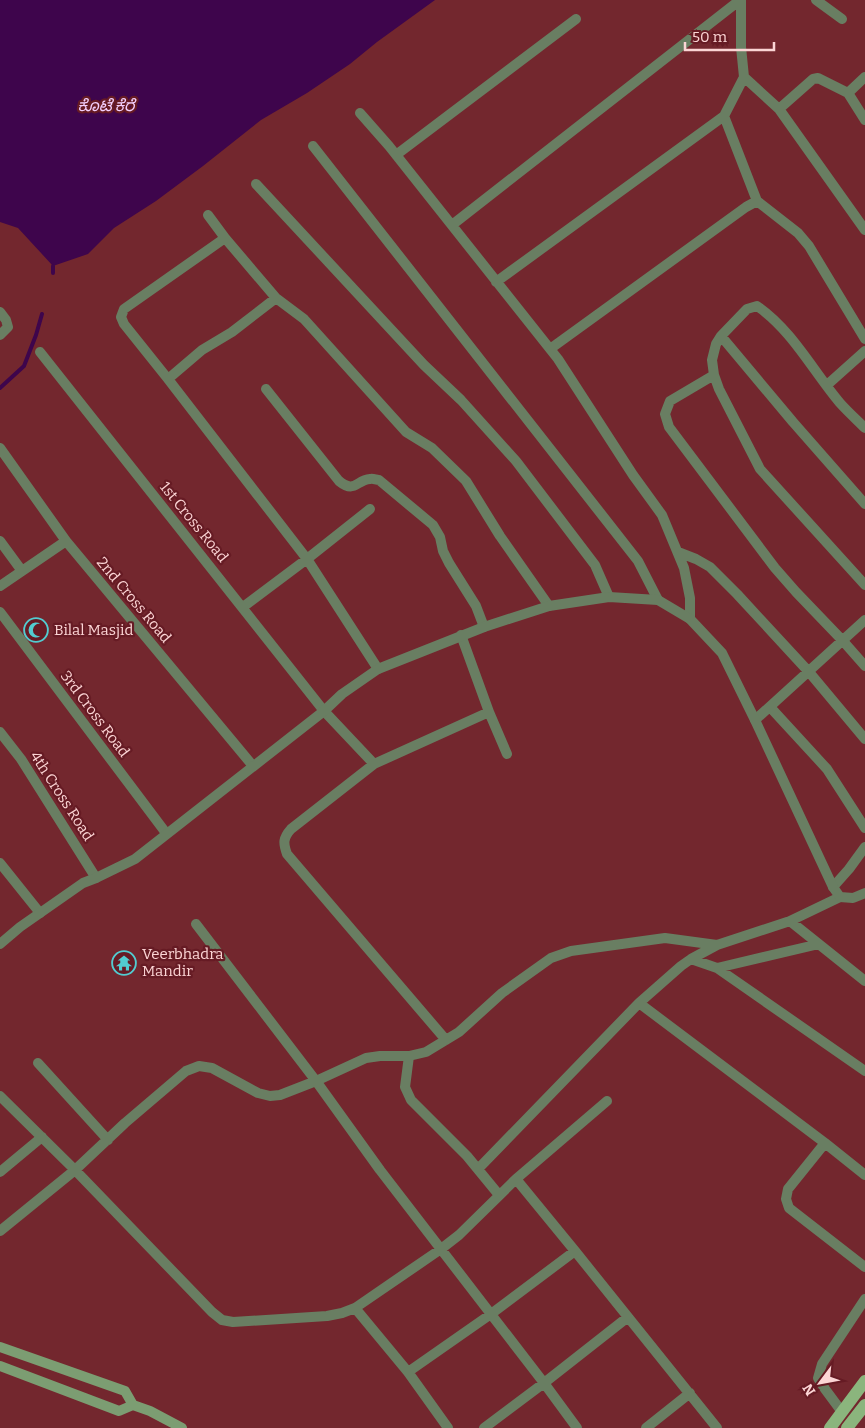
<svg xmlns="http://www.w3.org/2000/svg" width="865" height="1428" font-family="Bitter,'Noto Sans Kannada',serif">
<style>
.water{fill:#3e054c}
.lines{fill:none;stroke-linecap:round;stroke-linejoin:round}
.stream{stroke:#3e054c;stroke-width:4}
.minor{stroke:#697e62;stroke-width:10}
.tertiary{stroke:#697e62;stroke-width:10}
.secondary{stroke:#7c9d72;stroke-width:10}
.primary{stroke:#8bb57d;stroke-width:12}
.labels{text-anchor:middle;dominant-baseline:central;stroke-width:4.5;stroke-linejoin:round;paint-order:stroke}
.street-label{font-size:15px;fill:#fcd5d5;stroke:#661b24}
.poi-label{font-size:15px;fill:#fcd5d5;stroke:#661b24;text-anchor:start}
.water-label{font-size:16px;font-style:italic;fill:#f4d0ff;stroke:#661b24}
</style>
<rect width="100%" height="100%" fill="#73272e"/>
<path class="water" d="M0 0H435L377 42 350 64 307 93 261 120 203 166 156 201 114 228 88 254 53 266 18 228 0 222Z"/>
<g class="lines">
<path class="stream" d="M53 266V273
M0 388 24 366 36 335 42 314"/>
<path class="minor" d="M741 0V47L744 77 724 116 757 201 798 233 809 246 865 339
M816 0 842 19
M744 77 779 109 813 79 818 78 848 93 865 120
M848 93 865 77
M779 109 865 230
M360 113 389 146 558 359 633 475 662 515 684 568 690 598V619
M313 146 638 561 658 600
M396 155 576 19
M256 184 424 365 461 400 516 461 595 565 609 597
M208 215 225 238 276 298 304 319 406 432 432 448 466 481 500 536 549 606
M452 225 740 0
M496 282 724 116
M276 298 232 332 202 350 168 379 307 559 370 509
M0 312 6 320 8 327 0 335
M721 336 716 344 712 360 714 375 719 389 760 469 865 585
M550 349 746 207 757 201
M40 352 324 711 374 764
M714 375 670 401 665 414 669 427 775 568 796 592 843 641 865 666
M168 379 124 324 121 317 124 309 225 238
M827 385 865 351
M266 389 339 481C355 494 356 480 370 479 373 478 376 480 379 480L433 525 440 537 443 551 449 563 476 606 484 627
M865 428C857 420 848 412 840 403 813 371 792 330 757 306L747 309 721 336 793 422 865 504
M0 448 66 541 253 766
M0 541 22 571
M678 552 696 559 710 567 737 594 809 672 865 739
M0 586 66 541
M243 607 307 559 378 669
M0 612 166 833
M461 635 489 712 507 754
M770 707 827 769 865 828
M755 720 865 620
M0 732 21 759 96 878
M0 863 40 913
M833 887 849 869 865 847
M790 921 865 981
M196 924 316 1081 380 1170 544 1383 577 1428
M691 959 717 968 865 1071
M717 968 819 944
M639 1003 825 1143 865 1175
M446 1040 287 854C283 843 283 838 291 829L374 764 489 712
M409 1056 405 1087 411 1100 467 1156 499 1195
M38 1063 108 1140
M0 1096 75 1170 212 1312 222 1320 233 1322 327 1316 342 1313 355 1308 441 1249 459 1235 516 1179 607 1101
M825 1143 788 1189 786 1199 789 1208 865 1267
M478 1169 639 1003 681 966 691 959 717 945 790 921 840 897
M0 1172 42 1137
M516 1179 575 1251 717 1428
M0 1231 75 1170 125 1123 186 1071 199 1066 212 1068 258 1093 270 1096 280 1095 316 1081 366 1058 380 1056H409L426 1052 459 1032 502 993 551 958 571 951 665 938 717 945
M355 1308 408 1372 448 1428
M408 1372 491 1314 575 1251
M842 1412 825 1389 818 1378 822 1364 865 1299
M484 1428 544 1383 628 1317
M646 1428 690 1393"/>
<path class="tertiary" d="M0 944 20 927 83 883 96 878 135 859 324 711 342 694 378 669 484 627 549 606 609 597 658 600 690 619 722 653 755 720 833 887 840 897 853 898 865 893"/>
<path class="secondary" d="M0 1347 125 1391 133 1405 150 1411 182 1428
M0 1366 119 1411 133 1405"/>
<path class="primary" d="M830 1428 865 1381
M847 1428 865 1405"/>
</g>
<defs>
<g id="mosque-ring" transform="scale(1.25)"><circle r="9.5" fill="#661b24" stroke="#52ccd0" stroke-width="1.5"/><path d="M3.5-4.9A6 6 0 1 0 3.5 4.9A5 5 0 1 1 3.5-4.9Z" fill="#52ccd0"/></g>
<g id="temple-ring" transform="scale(1.25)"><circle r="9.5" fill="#661b24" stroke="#52ccd0" stroke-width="1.5"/><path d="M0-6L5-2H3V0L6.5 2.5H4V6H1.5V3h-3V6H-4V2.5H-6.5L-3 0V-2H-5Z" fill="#52ccd0"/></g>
</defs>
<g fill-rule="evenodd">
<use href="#mosque-ring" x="36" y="630"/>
<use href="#temple-ring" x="124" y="963"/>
</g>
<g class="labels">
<g class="street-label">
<text transform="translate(194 522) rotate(51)">1st Cross Road</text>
<text transform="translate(134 600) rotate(50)">2nd Cross Road</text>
<text transform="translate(95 714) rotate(53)">3rd Cross Road</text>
<text transform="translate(62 796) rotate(57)">4th Cross Road</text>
</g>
<g class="poi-label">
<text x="54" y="630">Bilal Masjid</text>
<text x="142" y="954">Veerbhadra<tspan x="142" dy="17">Mandir</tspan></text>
</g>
<g class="water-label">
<text x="106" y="105">ಕೊಟೆ ಕೆರೆ</text>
</g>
</g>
<g transform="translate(820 1383) rotate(238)" stroke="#661b24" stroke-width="4" paint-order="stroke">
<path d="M0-4L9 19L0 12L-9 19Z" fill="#fcd5d5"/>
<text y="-8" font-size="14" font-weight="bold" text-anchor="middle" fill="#fcd5d5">N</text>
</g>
<path d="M685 42v8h89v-8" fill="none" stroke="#fcd5d5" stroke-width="2.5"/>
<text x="692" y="42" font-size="15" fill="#fcd5d5" stroke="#661b24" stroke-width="4" paint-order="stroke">50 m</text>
</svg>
